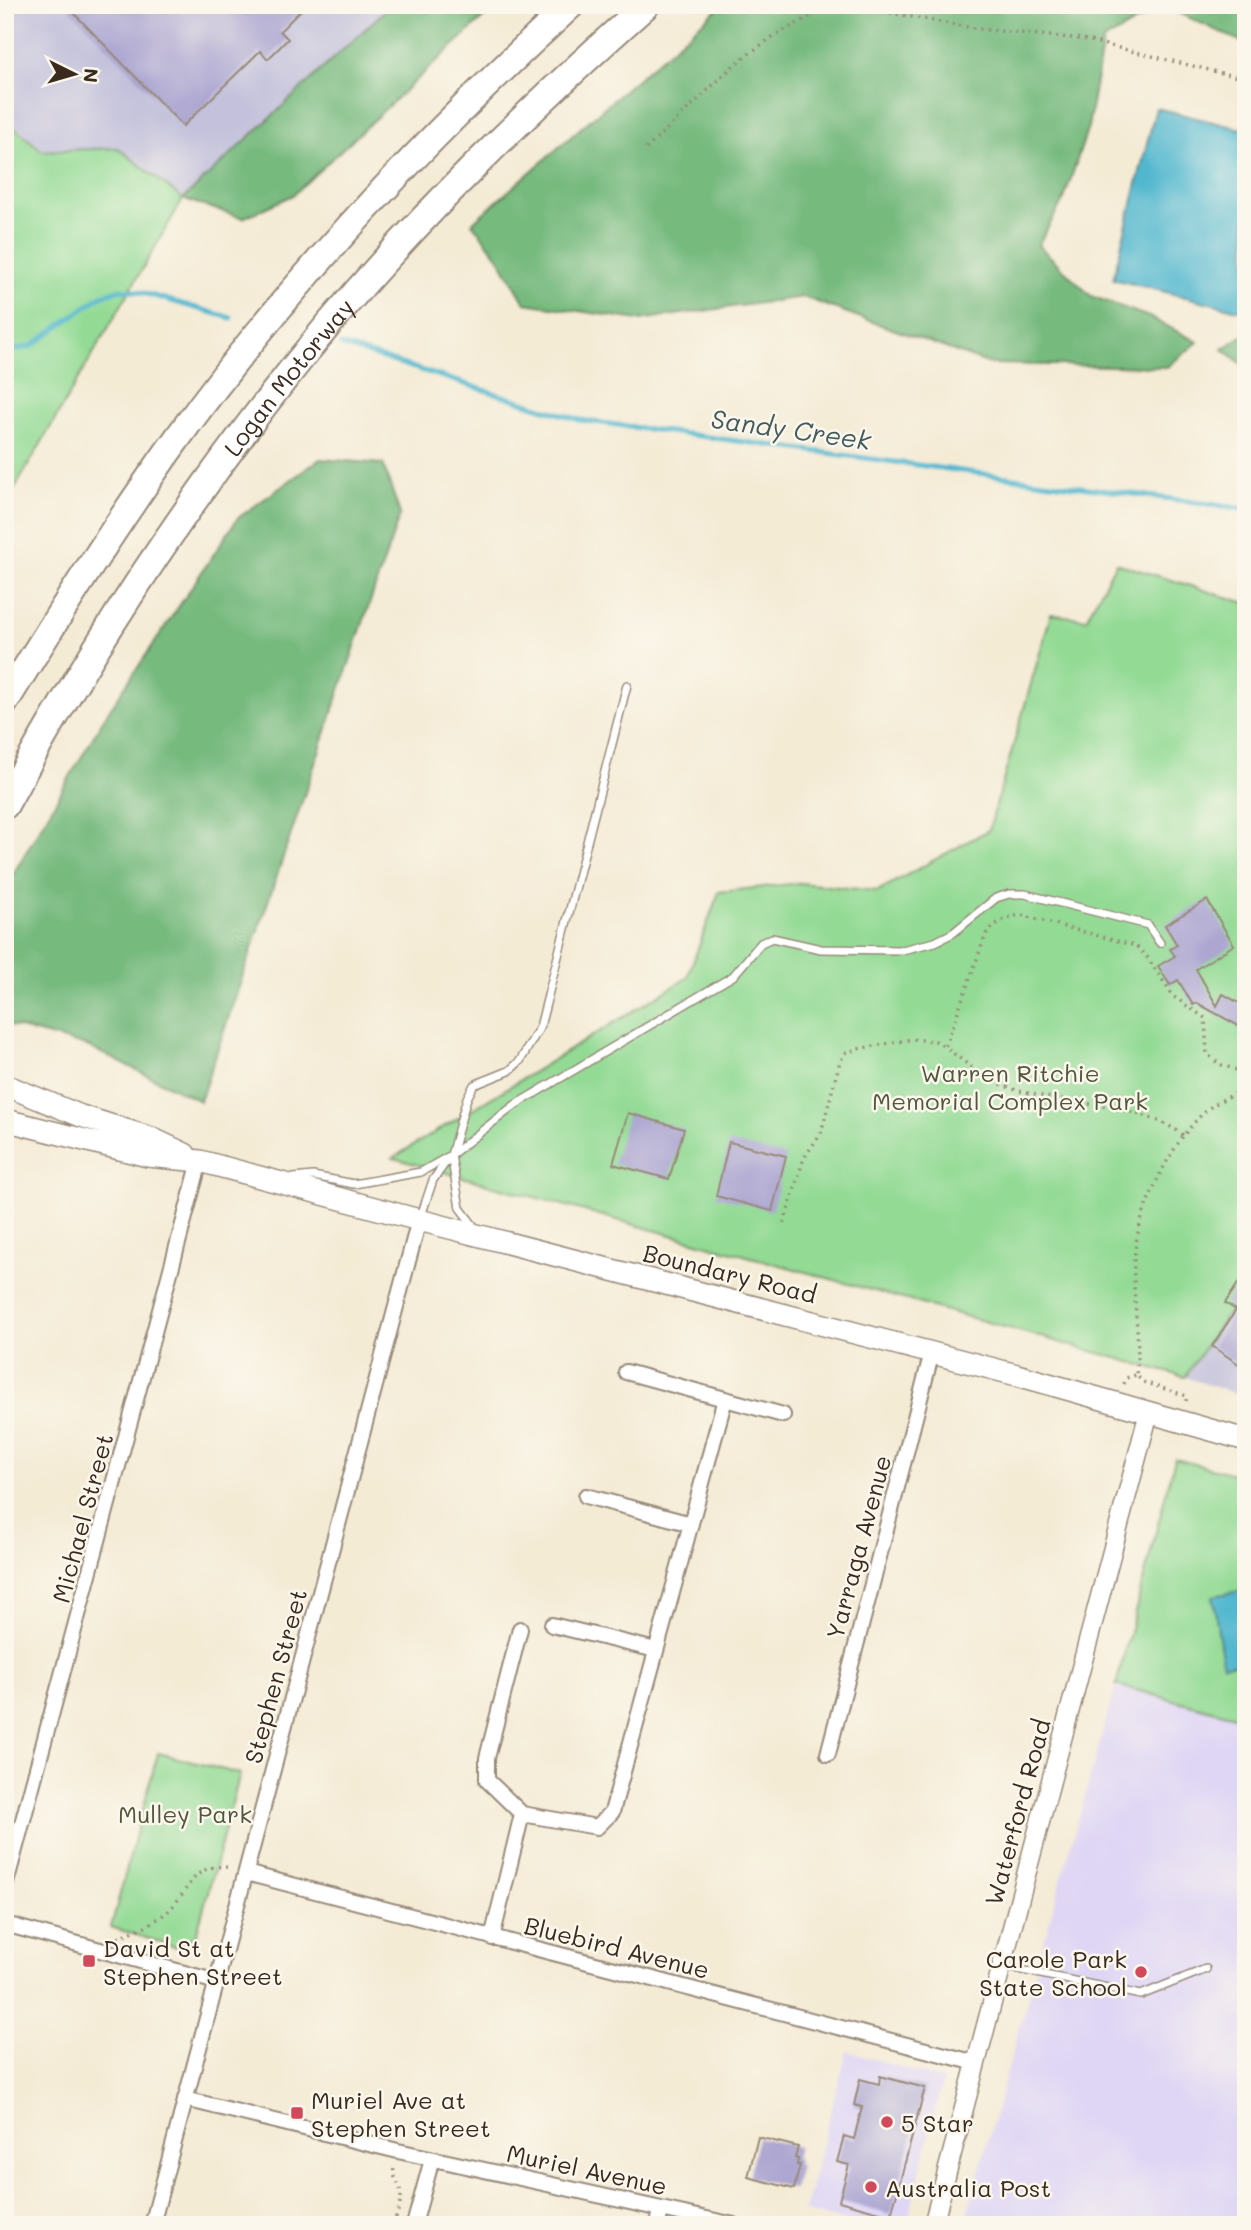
<svg xmlns="http://www.w3.org/2000/svg" width="1251" height="2230" font-family="Mali,sans-serif">
<style>
.built{fill:#dfd5f5}
.industrial{fill:#c3c1db}
.green{fill:#93da94;stroke:#678259;stroke-width:2}
.forest{fill:#76ba7e;stroke:#58724e;stroke-width:2}
.water{fill:#51b7cf;stroke:#467076;stroke-width:2}
.lines{fill:none;stroke-linecap:round;stroke-linejoin:round}
.stream{stroke:#51b7cf;stroke-width:5}
.building{fill:#aca6d1}
.service-casing{stroke:#988a7a;stroke-width:10}
.minor-casing{stroke:#988a7a;stroke-width:18}
.tertiary-casing{stroke:#988a7a;stroke-width:21}
.secondary-casing{stroke:#988a7a;stroke-width:24}
.motorway-casing{stroke:#988a7a;stroke-width:30}
.path{stroke:#988a7a;stroke-width:3.5;stroke-dasharray:2 5;stroke-linecap:butt}
.service{stroke:#fff;stroke-width:7}
.minor{stroke:#fff;stroke-width:14}
.tertiary{stroke:#fff;stroke-width:18}
.secondary{stroke:#fff;stroke-width:21}
.motorway{stroke:#fff;stroke-width:26}
.poi-dot{fill:#d1495b;stroke:#fbf7ec;stroke-width:2.5}
.labels{text-anchor:middle;dominant-baseline:central;stroke-width:5;stroke-linejoin:round;paint-order:stroke}
.street-label{font-size:24px;fill:#3b2a1e;stroke:#fbf7ec}
.park-label{font-size:24px;fill:#51563c;stroke:#fbf7ec}
.poi-label{font-size:24px;fill:#3b2a1e;stroke:#fbf7ec;text-anchor:start}
.water-label{font-size:26px;font-style:italic;fill:#435b5c;stroke:#fbf7ec}
</style>
<rect width="100%" height="100%" fill="#fbf7ec"/>
<filter id="ink" filterUnits="userSpaceOnUse"><feTurbulence type="fractalNoise" baseFrequency=".0143" numOctaves="2"/><feDisplacementMap in="SourceGraphic" scale="14" xChannelSelector="R" yChannelSelector="G"/><feConvolveMatrix kernelMatrix="1 2 1 2 8 2 1 2 1" color-interpolation-filters="sRGB"/></filter>
<filter id="wash" filterUnits="userSpaceOnUse"><feTurbulence type="fractalNoise" baseFrequency=".00686" numOctaves="4" result="noise"/><feDisplacementMap in="SourceGraphic" scale="28" xChannelSelector="R" yChannelSelector="G"/><feGaussianBlur stdDeviation="1.57" result="paint"/><feColorMatrix in="noise" values="0 0 0 0 0 0 0 0 0 0 0 0 0 0 0 0 0 1.4 0 .05"/><feComposite in="paint" operator="in"/></filter>
<g filter="url(#wash)">
<rect width="100%" height="100%" fill="#f4ebd5"/>
<path class="built" d="M1116 1685 1246 1719V2225H964Z
M847 2051 943 2080 907 2225H866L804 2212Z"/>
<path class="industrial" d="M5 5H391L183 199 118 148 42 151 5 115Z
M1246 1285V1397L1185 1377Z"/>
<path class="green" d="M5 119 42 151 118 148 183 199 11 495 5 493Z
M1116 563 1246 603V1285L1185 1377 393 1158 687 978 719 892 800 883 878 891 989 830 1051 614 1086 619Z
M1175 1459 1246 1477V1719L1116 1685Z
M158 1753 240 1774 196 1936 175 1947 111 1927Z"/>
<path class="forest" d="M391 5H497L293 195 243 218 183 199Z
M722 5H1246V44L1164 6 1103 41 1088 127 1064 199 1038 245 1091 296 1149 317 1198 342 1167 367 990 364 803 297 639 320 525 303 499 258 472 223Z
M1242 336 1246 337V367L1223 349Z
M320 459 383 464 400 514 200 1101 87 1046 5 1024V888L106 715 238 518Z"/>
<path class="water" d="M1156 108 1246 130V312L1113 279Z
M1246 1590V1662L1223 1665 1213 1596Z"/>
<g class="lines">
<path class="stream" d="M341 345 580 420 1246 509
M5 352 32 346 101 296 120 289 140 292 231 318"/>
</g>
<g id="blocks">
<path class="building" d="M66 5H306L280 31 288 39 268 59 260 51 183 126Z
M1207 900 1234 945 1196 969 1217 1006 1223 994 1246 1007V1030L1197 1003 1193 1005 1178 980 1170 985 1158 966 1175 956 1170 949 1177 945 1165 925Z
M628 1113 684 1129 669 1179 613 1164Z
M729 1142 786 1156 772 1211 716 1196Z
M1246 1272V1369L1212 1346 1236 1310 1225 1303Z
M880 2076 925 2088 891 2215 839 2201 849 2165 837 2162 844 2136 854 2139 862 2107 854 2105 860 2079 879 2084Z
M758 2137 798 2147 795 2158 798 2159 797 2165H800L794 2189 748 2177Z"/>
</g>
</g>
<g filter="url(#ink)">
<use href="#blocks" fill-opacity="0" stroke="#988a7a" stroke-width="2"/>
<g class="lines">
<g class="service-casing">
<path id="service" d="M451 1155 460 1208 476 1229
M294 1178 313 1176 354 1184 421 1172 451 1155 515 1105 733 976 761 943 772 938 821 949 902 950 935 942 953 933 996 898 1009 894H1025L1148 925 1160 943
M421 1216 433 1180 451 1155 467 1098 474 1085 509 1071 520 1061 540 1027 627 685
M1002 1966 1141 1995 1206 1969"/>
</g>
<g class="minor-casing">
<path id="minor" d="M725 1399 783 1415
M586 1496 691 1524
M552 1625 656 1650
M520 1629 487 1758V1780L522 1814
M828 1754 932 1352
M246 1873 976 2063
M5 1887 200 1161
M5 1924 217 1982
M492 1938 522 1814 597 1827 612 1812 725 1399 626 1372
M185 2099 398 2151 734 2225
M152 2225 419 1220
M414 2225 432 2159
M658 2225 661 2209"/>
</g>
<g class="tertiary-casing">
<path id="tertiary" d="M933 2225 1149 1412"/>
</g>
<g class="secondary-casing">
<path id="secondary" d="M5 1085 81 1116 151 1138 185 1154
M5 1120 148 1156 200 1161 419 1220 1017 1375 1246 1440"/>
</g>
<g class="motorway-casing">
<g id="motorway">
<path d="M5 702C60 612 117 522 179 436 293 278 428 136 571 5"/>
<path id="s1" d="M5 805C98 635 205 473 329 324 426 209 534 105 646 5"/>
</g>
</g>
<path class="path" d="M5 14 19 5
M646 149 735 64 775 35 825 9 874 10 979 29 1082 39 1246 79
M1183 1135C1143 1103 1063 1105 1013 1089 986 1080 967 1064 945 1047L986 934C996 923 1005 917 1021 915L1136 946 1147 957 1174 997 1205 1018 1207 1054 1219 1064 1246 1073
M784 1223 804 1158 821 1133 840 1061 846 1053 857 1049 912 1039 935 1041 945 1047
M1124 1384 1126 1378 1136 1375
M1186 1401 1187 1396 1143 1382 1136 1375C1142 1334 1130 1292 1135 1251 1139 1206 1176 1132 1212 1106 1222 1099 1235 1094 1246 1089
M118 1937C135 1931 153 1924 167 1912 189 1893 192 1860 231 1868
M394 2225C396 2216 401 2205 401 2195 401 2185 392 2178 394 2167"/>
<use href="#service" class="service"/>
<use href="#minor" class="minor"/>
<use href="#tertiary" class="tertiary"/>
<use href="#secondary" class="secondary"/>
<use href="#motorway" class="motorway"/>
</g>
</g>
<g class="poi-dot">
<rect x="82" y="1954" width="14" height="14" rx="3.5"/>
<circle cx="1141" cy="1972" r="7"/>
<rect x="290" y="2106" width="14" height="14" rx="3.5"/>
<circle cx="887" cy="2122" r="7"/>
<circle cx="871" cy="2187" r="7"/>
</g>
<g class="labels">
<g class="street-label">
<text stroke="none"><textPath href="#s1" startOffset="514">Logan Motorway</textPath></text>
<text transform="translate(730 1273) rotate(14)">Boundary Road</text>
<text transform="translate(82 1518) rotate(-75)">Michael Street</text>
<text transform="translate(858 1547) rotate(-75)">Yarraga Avenue</text>
<text transform="translate(275 1676) rotate(-75)">Stephen Street</text>
<text transform="translate(1017 1812) rotate(-75)">Waterford Road</text>
<text transform="translate(617 1947) rotate(14)">Bluebird Avenue</text>
<text transform="translate(587 2169) rotate(12)">Muriel Avenue</text>
</g>
<g class="park-label">
<text x="1010" y="1072">Warren Ritchie<tspan x="1010" dy="28">Memorial Complex Park</tspan></text>
<text x="185" y="1813">Mulley Park</text>
</g>
<g class="poi-label">
<text x="103" y="1947">David St at<tspan x="103" dy="28">Stephen Street</tspan></text>
<text x="1127" y="1958" text-anchor="end">Carole Park<tspan x="1127" dy="28">State School</tspan></text>
<text x="311" y="2099">Muriel Ave at<tspan x="311" dy="28">Stephen Street</tspan></text>
<text x="901" y="2122">5 Star</text>
<text x="885" y="2187">Australia Post</text>
</g>
<g class="water-label">
<text transform="translate(791 429) rotate(8)">Sandy Creek</text>
</g>
</g>
<rect width="1251" height="2230" fill="none" stroke="#fbf7ec" stroke-width="28"/>
<g transform="translate(74 74) rotate(95)" stroke="#fbf7ec" stroke-width="5" paint-order="stroke">
<path d="M0-5L12 26L0 18L-12 26Z" fill="#3b2a1e"/>
<text y="-10" font-size="19" font-weight="bold" text-anchor="middle" fill="#3b2a1e">N</text>
</g>
</svg>
